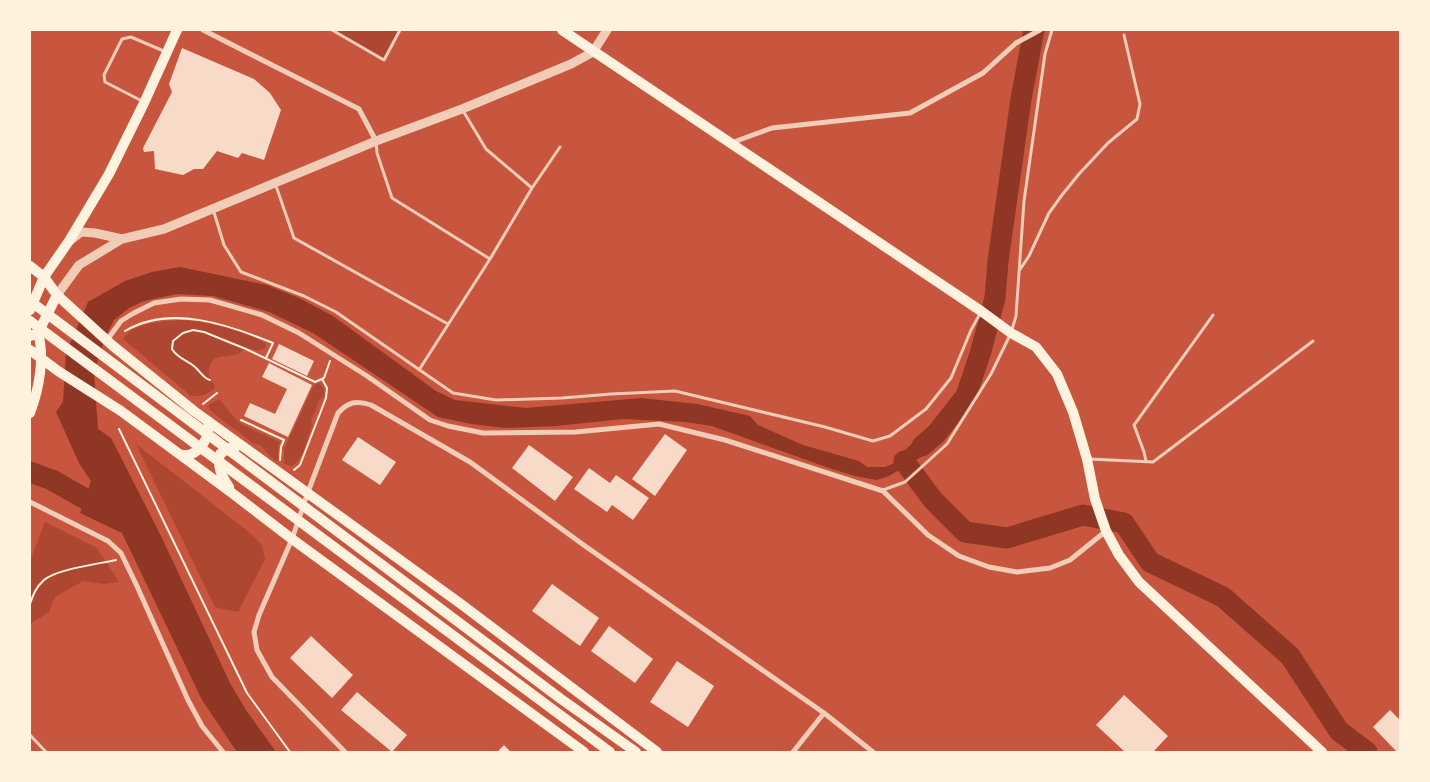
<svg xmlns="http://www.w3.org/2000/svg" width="1430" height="782" font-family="Poppins,sans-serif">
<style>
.green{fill:#ae4732}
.water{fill:#8f3625}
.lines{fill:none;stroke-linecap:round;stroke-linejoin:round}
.river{stroke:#8f3625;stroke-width:21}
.building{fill:#f7dbc8}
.path{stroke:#fff3e0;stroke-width:2}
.service{stroke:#f1ccb7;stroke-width:3}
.minor{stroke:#f1ccb7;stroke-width:5}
.tertiary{stroke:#f1ccb7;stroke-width:9}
.secondary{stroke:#fff3e0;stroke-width:10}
.primary{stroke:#fff3e0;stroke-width:10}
</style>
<rect width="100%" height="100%" fill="#c8553d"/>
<path class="green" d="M332 30H400L384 60Z
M182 320C209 323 243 328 266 344L265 348C258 353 253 348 246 349 242 350 240 354 236 355 224 357 211 354 209 370 208 378 214 382 215 388 207 395 201 396 191 396L123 339C136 321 161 322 182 320Z
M319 383 324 389V396L320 399 311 421 312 425C308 437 304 460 292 466L284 464V449L314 385Z
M219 399 239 423 280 442 278 447V461H275L260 445 253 443 212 412 208 407 210 404Z
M136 444 249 532 262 545 265 559 238 612 215 607Z
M45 522 97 548 119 582 103 584 83 581 55 597 49 612 30 624V562Z"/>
<path class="water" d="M180 267 267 285 299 298 333 316 436 391 455 400 526 408 641 398 697 404 750 416 758 425 803 445 859 461 867 467H885L897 462 904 451 937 421 949 434 933 450 889 476 877 480 855 476 829 468 712 426 685 422 623 419 556 426 505 428 471 424 438 417 313 333 269 312 213 296 177 294 144 301 129 308 114 320 105 338 94 372 98 429 111 438 161 536 230 683 246 710 276 752H237L202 700 122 533 80 513 91 481 79 463 56 412 63 402 66 353 88 302 125 281 152 272Z"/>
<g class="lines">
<path class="river" d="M922 446 936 434 966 396 981 351 995 298 998 261 1021 99 1034 30
M904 461 933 500 965 532 1007 538 1083 515 1124 523 1150 562 1223 597 1290 656 1339 731 1367 752
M30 472 52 480 110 513"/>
</g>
<path class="building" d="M182 48 254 79 270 93 281 110 264 160 242 153 238 158 217 151 203 169H194L183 175 155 169 154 151 144 152 143 148 172 92 169 84Z
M279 344 314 361 307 376 272 359Z
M269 363 312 385 288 437 244 416 250 403 275 414 287 389 262 377Z
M665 434 687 450 655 496 632 479Z
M358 437 396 462 380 485 342 460Z
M529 445 573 477 555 501 512 468Z
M589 468 610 483 616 475 649 498 633 520 612 505 607 512 574 489Z
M552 584 599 618 580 646 532 611Z
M609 626 653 659 635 683 591 651Z
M311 636 353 675 332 698 290 658Z
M677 661 714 686 688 727 650 702Z
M357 692 407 735 392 752 341 710Z
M1124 695 1168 736 1153 752H1125L1096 725Z
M1390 710 1400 720V752H1397L1373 727Z
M504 745 511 752H497Z"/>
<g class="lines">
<path class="path" d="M125 331C171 304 229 325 273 343L266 358
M210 380C203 378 200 371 195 367 186 359 178 359 172 349L173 341 183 333 193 330 204 332 246 349 315 382 324 378 330 361
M203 404 217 393
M241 420 284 440 281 447 280 460
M119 429 247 693 290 752
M294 470 300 465 326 398 327 388 322 379
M30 604C33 595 36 587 44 580 57 569 98 564 116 560"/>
<path class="service" d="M332 30 384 60 400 30
M142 101 105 82 104 75 122 39 131 37 166 52
M462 109 486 149 532 188
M376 141 377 153 392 198 490 259
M275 183 294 238 448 324
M213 209 224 245 241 272 304 296 336 312 453 393 496 400 562 398 611 394 675 391 825 427 873 441 890 436 926 409 951 378 971 330 981 312
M1019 271 1029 256 1049 213 1062 195 1079 174 1108 143 1137 119 1140 104 1124 35
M419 370 490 259 532 188 560 147
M1089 459 1153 462 1313 341
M1146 461 1144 452 1134 425 1213 315
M883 490 905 482 947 444 991 374 1011 333 1016 316 1024 201 1045 54 1052 30
M30 735 46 752"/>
<path class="minor" d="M203 30 359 109 376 141
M731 143 772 128 910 113 983 73 1016 43 1040 30
M107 340 121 321 132 314 154 303 181 299 210 300 262 315 299 333 367 376 430 420 448 426 483 433 576 432 659 424 725 440 883 491 928 535 959 556 989 567 1017 572 1050 568 1070 560 1106 531
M30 502 108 541 121 553 136 584 188 700 202 726 223 752
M345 752 272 677 257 650 254 632 259 615 292 539 308 492 338 413C348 402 356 400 371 405L470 462 585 546 824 713 873 752
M793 752 824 713"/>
<path class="tertiary" d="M71 240 81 232 95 233 122 239
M57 295 79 265 122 239 164 229 376 141 462 109 571 64 593 52 607 30"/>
<path class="secondary" d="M562 30 981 311 1011 333 1036 347 1057 374 1073 412 1087 459 1095 499 1106 531 1119 555 1139 582 1322 752
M30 266 44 277 57 295 113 346 194 411 461 604 657 752
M30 310 44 277 69 241 109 174 144 103 177 30
M30 336 38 333 57 295
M30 350 58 371 121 411 232 493 292 539 584 752
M30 413C39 389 45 358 38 333
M179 454C183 455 187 456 191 454 201 451 209 437 208 427
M229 487C221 475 217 467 220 454L229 448H235"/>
<path class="primary" d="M30 301 561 699 636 752
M30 321 610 752"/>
</g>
<rect width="1430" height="782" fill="none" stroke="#fff3e0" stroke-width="62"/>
</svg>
